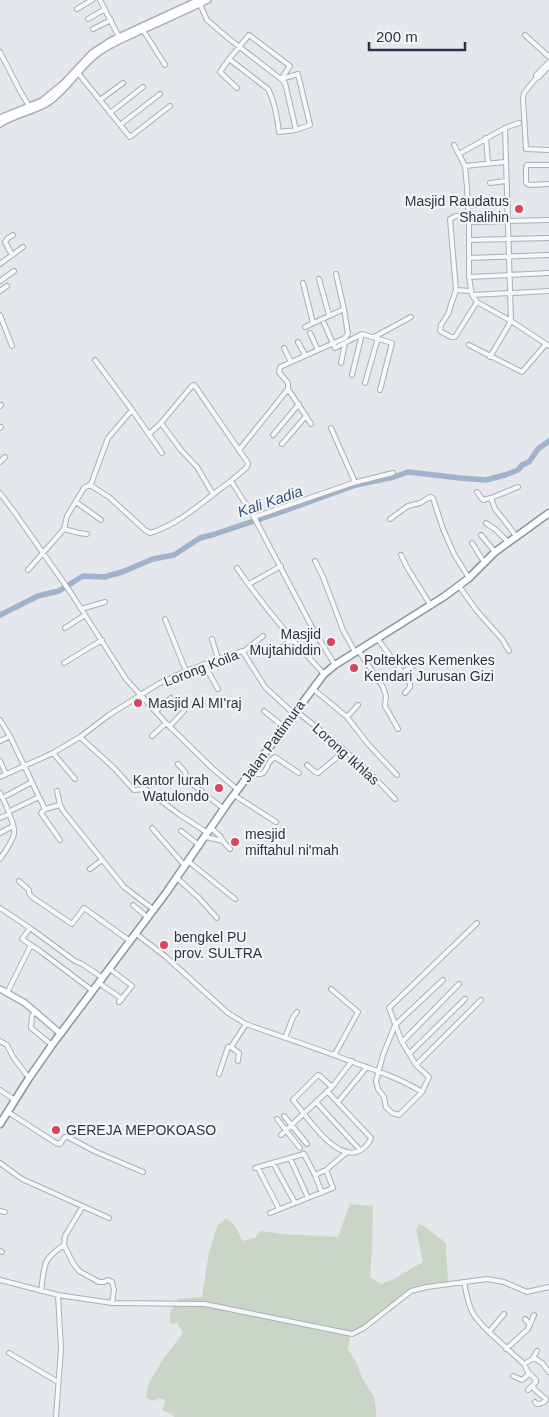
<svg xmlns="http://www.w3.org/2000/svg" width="549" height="1417" font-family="Arial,sans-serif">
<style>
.green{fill:#c9d6c5}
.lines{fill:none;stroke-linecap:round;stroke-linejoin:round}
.river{stroke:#9fb4cc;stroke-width:5.5}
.minor-casing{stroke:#a9aeb7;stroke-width:6}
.secondary-casing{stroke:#a9aeb7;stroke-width:8}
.trunk-casing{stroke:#8b94a3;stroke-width:9}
.minor{stroke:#f7f8fa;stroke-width:4}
.secondary{stroke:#fff;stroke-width:5}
.trunk{stroke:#fff;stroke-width:6}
.poi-dot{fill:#d1495b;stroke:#f4f6f9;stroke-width:2}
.labels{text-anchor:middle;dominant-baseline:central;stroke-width:4;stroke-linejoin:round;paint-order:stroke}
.poi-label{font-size:14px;fill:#2b3445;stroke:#f4f6f9;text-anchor:start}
.street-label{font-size:14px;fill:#2b3445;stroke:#f4f6f9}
.water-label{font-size:15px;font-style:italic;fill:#34527a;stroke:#f4f6f9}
</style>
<rect width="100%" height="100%" fill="#e4e7ec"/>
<path class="green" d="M350 1204 373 1206 372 1250 370 1277 381 1284 392 1280 423 1262 416 1230 419 1224 424 1226 446 1243 448 1282 410 1290 363 1326 351 1333 348 1349 357 1364 362 1378 374 1397 376 1411V1417H174L172 1414 162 1410 166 1400 158 1398 155 1401 146 1398 148 1385 163 1359 183 1333 177 1323 171 1324 169 1314 178 1299 202 1297 209 1252 218 1225 226 1218 234 1225 243 1241 255 1238 261 1231 283 1234 338 1237Z"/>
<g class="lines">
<path class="river" d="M0 615 38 596 59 591 83 576 104 577 122 572 153 559 174 555 200 538 215 534 281 512 356 485 394 477 408 472 460 478 486 480 505 475 518 470 522 465 529 462 538 449 549 441"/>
<g class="minor-casing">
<path id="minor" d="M100 0 119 37
M200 4 207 20 228 38 281 79 285 83 296 130 279 132C277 118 275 102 268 89L229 59 249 35 290 66 281 79 298 74 310 125 296 130
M77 9 92 0
M88 19 105 9
M93 29 111 20
M143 30 165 65
M525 35 549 57
M0 52 19 89 29 106
M229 59 220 72 237 88
M549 62 536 75V78L524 93 523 98 526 149 549 150
M78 73 130 137 170 106
M536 78 539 77 549 66
M100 100 123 83
M110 113 143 87
M120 125 160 94
M486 138 488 163
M454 145 465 166 467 187 469 222V277L472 295 477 302 511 321 549 346
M459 154 505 128 519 123
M549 165H527L526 168V183L530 185 549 184
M465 166 505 162
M490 183 506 181
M468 205 506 203
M469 222 549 220
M469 240 549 238
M12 255 5 242 8 238 13 235
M469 258 549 255
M0 264 23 247
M336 274 344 309
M469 277 549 273
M319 279 329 315
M0 281 14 271
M303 283 313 323
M456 290 450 219 456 216H469
M0 291 7 286
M471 291 456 290 448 314 441 325 440 331 451 337H455L477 302
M472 295 549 291
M0 315 12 346
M324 323 335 348 362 334 392 343 380 390
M310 333 318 350
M374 337 411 317
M298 342 305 355
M469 345 522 372 546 344
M284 348 291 362
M490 357 511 321 505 128
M95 360 132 410
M341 363 345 343
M352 375 362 334
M365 383 378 338
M0 406 1 405
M306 416 311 424
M161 423 181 450 197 467 213 494
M0 428 1 427
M149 434 161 423 191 387 194 385 195 386 248 463 247 467 231 481 255 519 313 629 335 665
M273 435 299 404
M282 444 306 416 288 389
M239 450 288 389V383L279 372 280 367 345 338 348 334 344 309 305 327
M0 462 5 457
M353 483 393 473
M90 485 109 497 145 530 150 533C181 524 205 499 231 481
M477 492 483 500 491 498
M0 493 15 513 71 593 126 679 166 723 212 768 238 790
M76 502 101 520
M254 517 353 483 354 480 331 428
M390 519 408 506 420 503 430 497 433 498 443 529 454 554 469 578
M486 523 496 530 508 542
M64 529 79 533 87 534
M481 535 495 552
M516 536 504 520 495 509 491 498 518 487
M472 543 484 562
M401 555 408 569 431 606
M315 561 323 577 343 630 355 652
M237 568C263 606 292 640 324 674
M28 570 64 529 67 516 84 488 91 484 108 438 132 410 162 453
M249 584 281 566
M459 586 477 611 502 639 509 651
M81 609 105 602
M165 619 186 671
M65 628 85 615
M377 638 410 683V687L405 693
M212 639 218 659
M358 650 383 687 386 696 385 706 398 729
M278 651 292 639
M243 652 263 636
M64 663 102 640
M204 664 218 689
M402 673 414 665
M312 688 347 717 368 744 397 775
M156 711 171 698
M264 711 284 727
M296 711C331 738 365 766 395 799
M347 717 358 705
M0 720 10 736
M170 726 184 711
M152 736 166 723
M80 737 114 768 134 790 145 789 148 791 180 815 208 833
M0 741 10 736 39 797 45 809
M53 753 75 779
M0 761 6 774
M178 764 185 772 186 779 224 809
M307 765 315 772 318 773 335 759 343 749
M251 772C270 780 263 763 275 757L299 773
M0 777 53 753 80 737 109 715 158 684 186 671 242 651 243 652 265 687 294 714
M57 791 60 805 64 812 124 887 153 909
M0 793C4 800 16 827 14 834 12 842 5 852 0 859
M234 795 276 822
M6 796 32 782
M60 805 45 809 41 813 60 840
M12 810 39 797
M0 818 9 814
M152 828 185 866
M211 828 220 836 223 841
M181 831 199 845
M0 833 13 826
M206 837 223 841 230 849
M188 861 235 899
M90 869 102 860
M177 878 199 898 217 918
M19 881 29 890V893L32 897 72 924 84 908 130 941
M133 905 147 917
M0 908 30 928 75 961 82 964 103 978
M30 928 22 939 40 951 93 991
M135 933 165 956 228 1013 246 1024C282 1037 319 1049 355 1063 378 1071 401 1079 422 1092
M110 969 132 986 119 1002
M99 983 122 999
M459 984 402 1042 389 1008 477 923
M331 989 358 1012 335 1054
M7 993 31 945
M35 1011 32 1016 31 1028 52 1045
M285 1038 293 1017 297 1012
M0 1041 7 1045 13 1057 29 1078
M402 1042 416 1065 429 1077 422 1092 399 1115 392 1113 386 1107 384 1097 378 1089 376 1081 383 1055 395 1025 443 980
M231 1047 239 1053 238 1061
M409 1054 465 999
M416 1065 481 1000
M219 1074 228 1047H231L246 1024
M0 1090 15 1100
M327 1091 371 1138C369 1143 366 1147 361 1150 337 1165 306 1115 293 1100L318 1075 320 1076 332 1087
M316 1102 360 1150
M338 1102 367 1067
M8 1112 56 1143 60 1144 65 1137H68L94 1151 143 1172
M284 1116 307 1144
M277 1119 300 1148
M281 1135 332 1087 352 1061
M290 1158 308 1198
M0 1163 22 1179 109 1218
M273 1163 295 1203
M255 1168 304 1154 315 1175 326 1170
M258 1168 279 1209
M315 1175 322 1193
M83 1206 65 1236 64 1245 73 1263 79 1271 99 1282H104L108 1280 112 1282 114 1290 112 1303
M0 1211 5 1212
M270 1213 333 1188 326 1170 347 1152
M0 1251 2 1252
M0 1280 58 1295 112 1303 205 1304 352 1334 364 1328 411 1291 427 1287 487 1279 504 1282 527 1292 549 1287
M464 1282C469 1308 470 1314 489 1332L504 1314
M41 1291C45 1266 41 1260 64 1245
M525 1319 530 1325
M489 1332 524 1364 528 1372 536 1380V1382L528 1390
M506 1349 528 1329 534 1315
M9 1353 58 1382
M533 1358 537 1351
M524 1364 534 1358 542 1363 549 1372
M513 1376 522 1380 528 1375V1372
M533 1385 534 1389 546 1399C545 1403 540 1404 537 1404L535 1402
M56 1417 61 1349 58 1295"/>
</g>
<g class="secondary-casing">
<path id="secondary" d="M0 118 42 101 64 83 92 53 110 41 199 0
M0 124C15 114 34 112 49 102 69 88 80 65 101 51 114 42 130 36 145 29 166 20 187 10 208 0
M0 989 25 1003 61 1034"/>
</g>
<g class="trunk-casing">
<path id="trunk" d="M0 1124 29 1078 52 1045 166 893 227 804 324 674 335 665 445 596 469 578 495 552 549 513"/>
</g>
<use href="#minor" class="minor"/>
<use href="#secondary" class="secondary"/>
<use href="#trunk" class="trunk"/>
</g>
<g class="poi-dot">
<circle cx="519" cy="209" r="5"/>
<circle cx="331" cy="642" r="5"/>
<circle cx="354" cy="668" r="5"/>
<circle cx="138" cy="703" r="5"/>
<circle cx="219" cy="788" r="5"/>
<circle cx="235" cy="842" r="5"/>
<circle cx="164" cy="945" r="5"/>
<circle cx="56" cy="1130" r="5"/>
</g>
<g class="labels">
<g class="poi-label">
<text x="509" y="201" text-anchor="end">Masjid Raudatus<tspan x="509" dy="16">Shalihin</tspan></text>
<text x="321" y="634" text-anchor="end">Masjid<tspan x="321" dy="16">Mujtahiddin</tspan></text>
<text x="364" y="660">Poltekkes Kemenkes<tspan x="364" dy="16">Kendari Jurusan Gizi</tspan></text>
<text x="148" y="703">Masjid Al MI'raj</text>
<text x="209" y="780" text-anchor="end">Kantor lurah<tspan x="209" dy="16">Watulondo</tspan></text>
<text x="245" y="834">mesjid<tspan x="245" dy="16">miftahul ni'mah</tspan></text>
<text x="174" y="937">bengkel PU<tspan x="174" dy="16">prov. SULTRA</tspan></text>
<text x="66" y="1130">GEREJA MEPOKOASO</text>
</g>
<g class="street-label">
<text transform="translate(201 668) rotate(-21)">Lorong Koila</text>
<text transform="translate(273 741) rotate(-54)">Jalan Pattimura</text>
<text transform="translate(346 754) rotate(42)">Lorong Ikhlas</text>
</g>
<g class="water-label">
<text transform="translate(270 501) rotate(-19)">Kali Kadia</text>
</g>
</g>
<path d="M369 42v8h96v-8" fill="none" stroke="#2b3445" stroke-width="2.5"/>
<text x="376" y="42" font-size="15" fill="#2b3445" stroke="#f4f6f9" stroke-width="4" paint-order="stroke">200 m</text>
</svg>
